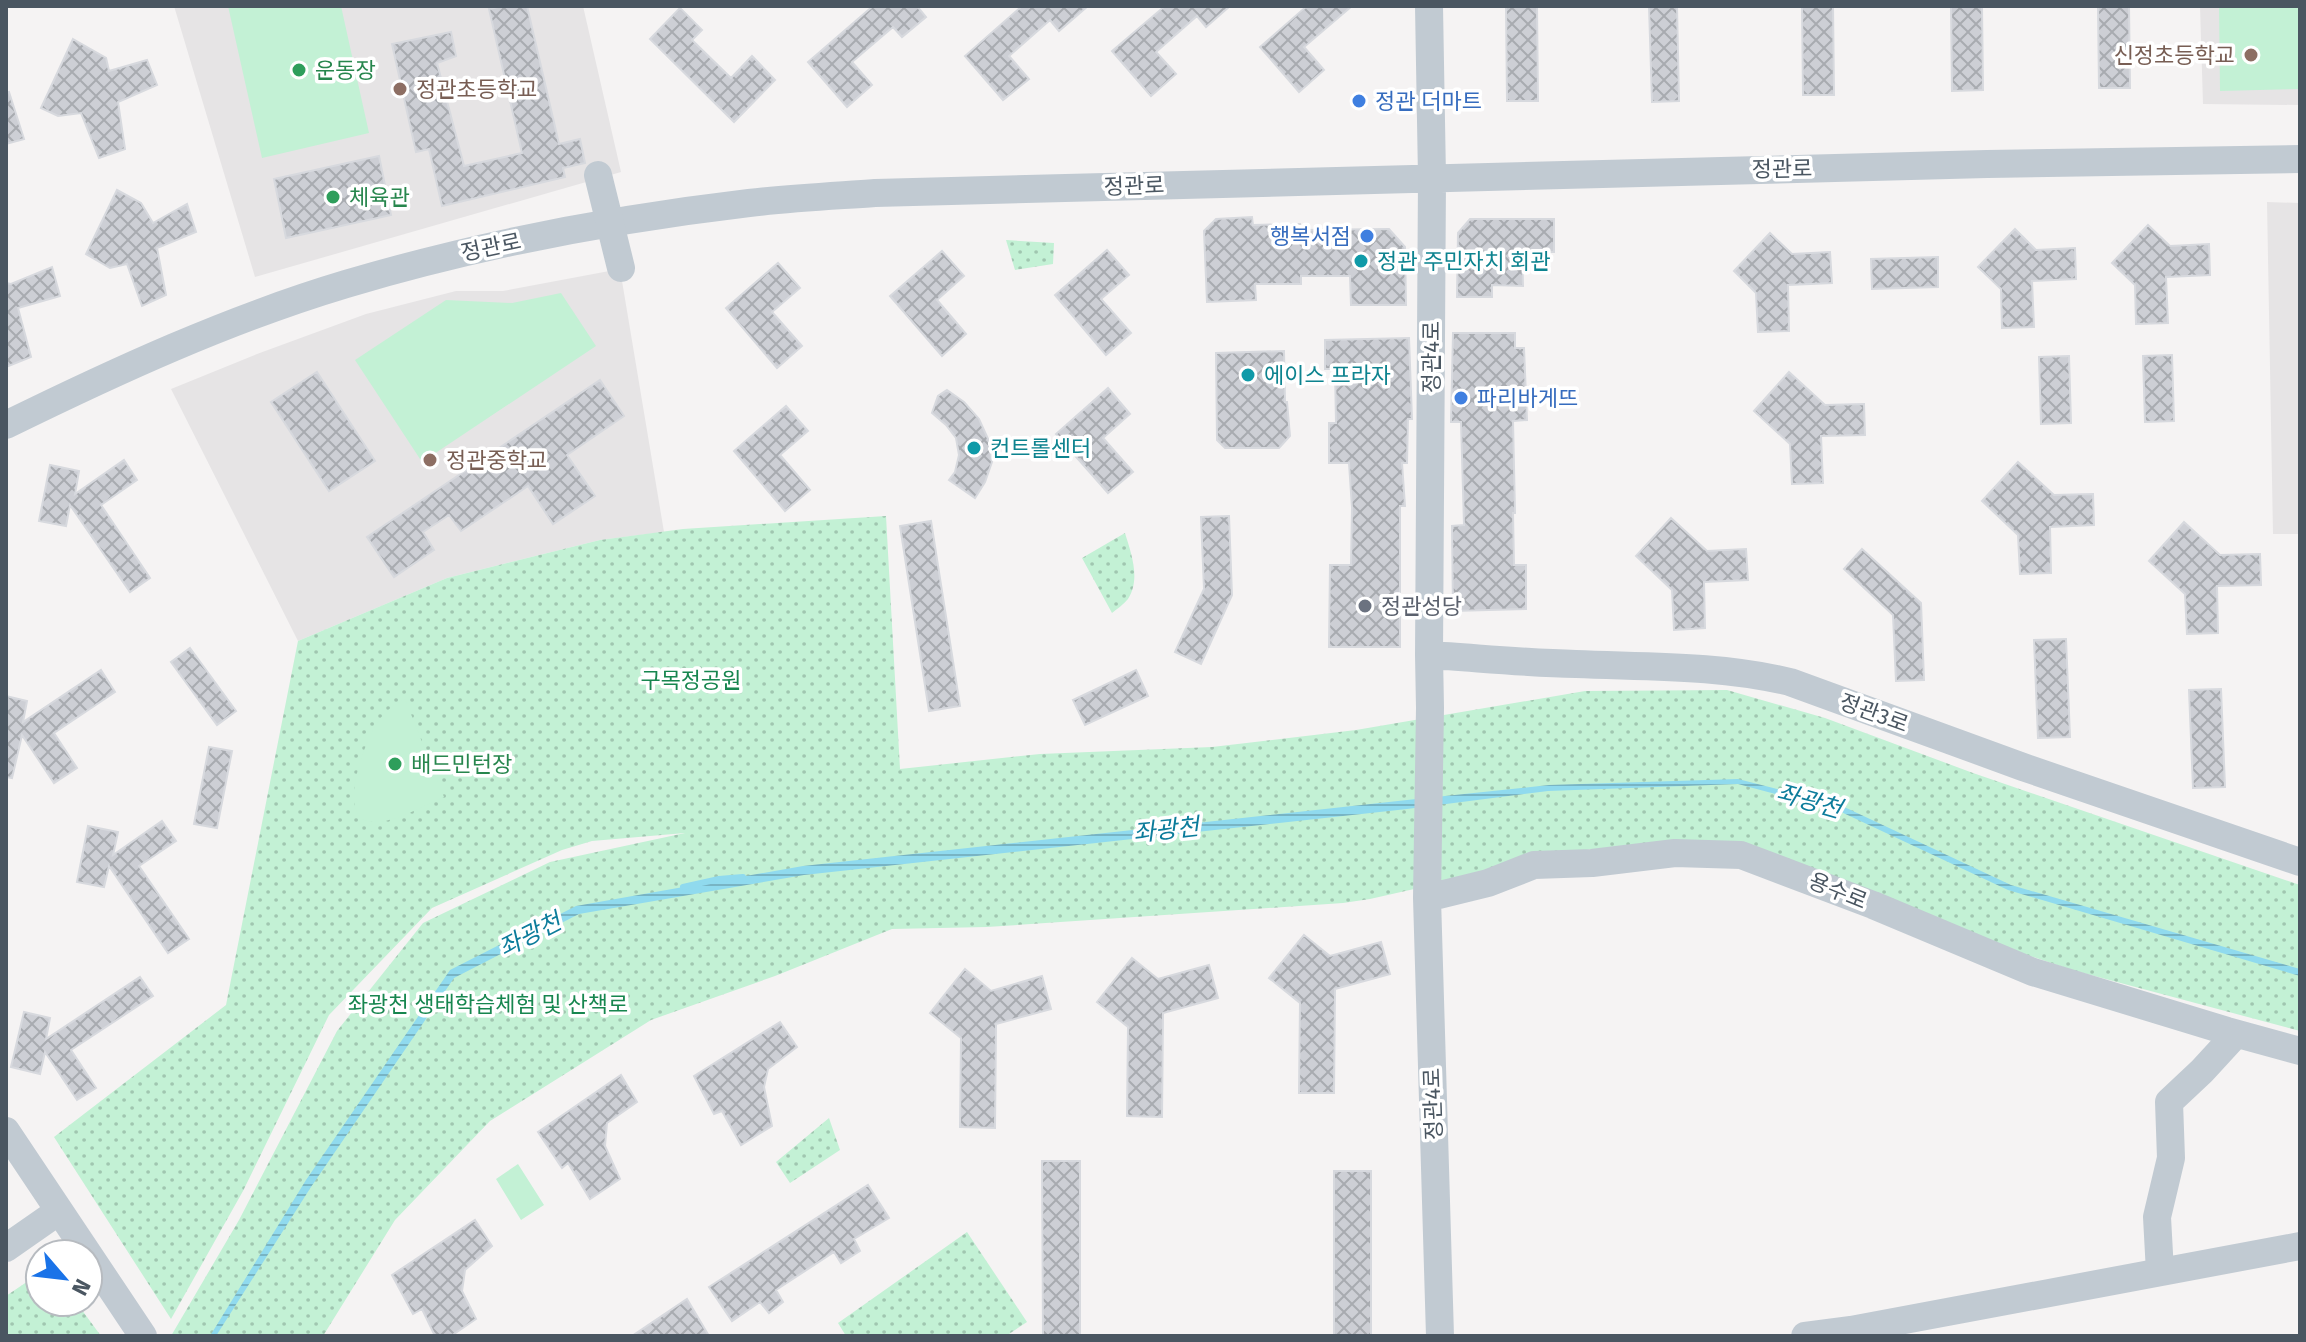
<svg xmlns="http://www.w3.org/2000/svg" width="2306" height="1342" font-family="'Fira Sans','Noto Sans KR',sans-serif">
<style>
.education{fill:#e6e4e5}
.grass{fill:url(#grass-dots)}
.pitch{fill:#c3f1d5}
.water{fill:url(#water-rules)}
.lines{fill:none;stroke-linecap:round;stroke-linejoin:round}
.stream{stroke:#90daee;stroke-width:6}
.building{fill:url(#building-cross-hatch);stroke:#d7d9de;stroke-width:2}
.minor{stroke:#c1cad2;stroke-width:28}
.minor-bridge{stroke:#c1cad2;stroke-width:28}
.education-dot{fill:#8d6e63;stroke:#fff;stroke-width:3}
.leisure-dot{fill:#2e9e5b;stroke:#fff;stroke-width:3}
.shop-dot{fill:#3f7fe0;stroke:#fff;stroke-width:3}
.culture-dot{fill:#0f9aa8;stroke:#fff;stroke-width:3}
.worship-dot{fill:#6b7280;stroke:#fff;stroke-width:3}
.labels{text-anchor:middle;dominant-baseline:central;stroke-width:7;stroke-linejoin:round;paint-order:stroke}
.education-label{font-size:22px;fill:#785e54;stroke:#fff;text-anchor:start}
.leisure-label{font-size:22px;fill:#27864d;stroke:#fff;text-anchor:start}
.shop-label{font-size:22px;fill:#366cbe;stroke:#fff;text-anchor:start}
.street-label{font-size:22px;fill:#4a5661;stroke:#fff}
.culture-label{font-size:22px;fill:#0d838f;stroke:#fff;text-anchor:start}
.worship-label{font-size:22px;fill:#5b616d;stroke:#fff;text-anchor:start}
.park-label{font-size:22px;fill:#17864f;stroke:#fff}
.water-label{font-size:24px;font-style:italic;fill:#0c7c9b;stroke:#fff}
</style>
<defs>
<pattern id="grass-dots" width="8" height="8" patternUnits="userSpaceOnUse" patternTransform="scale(2)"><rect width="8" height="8" fill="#c3f1d5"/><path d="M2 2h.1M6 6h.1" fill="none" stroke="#a0c6b0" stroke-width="1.8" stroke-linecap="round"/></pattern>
<pattern id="water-rules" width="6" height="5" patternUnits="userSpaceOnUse" patternTransform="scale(2)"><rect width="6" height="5" fill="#90daee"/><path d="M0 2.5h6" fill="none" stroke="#78b4c4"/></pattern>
<pattern id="building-cross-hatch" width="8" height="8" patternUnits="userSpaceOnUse" patternTransform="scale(2)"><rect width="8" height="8" fill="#cdcfd5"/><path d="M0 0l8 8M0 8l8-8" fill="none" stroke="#a8abb0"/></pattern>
</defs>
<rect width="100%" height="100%" fill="#f5f3f3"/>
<path class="education" d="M174 6H583L621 172 255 277Z
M2200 6H2300V105L2203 104Z
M2267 202 2300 203V534H2273Z
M620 269 664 532 600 540 447 578 298 641 171 389 257 354 366 314 456 291H503Z"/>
<path class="grass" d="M1006 240 1054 243 1053 264 1015 270Z
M886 516 900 769 1040 754 1212 747 1356 730 1585 691 1727 690 1825 718 1973 773 2300 885V1031L2072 970 1992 943 1754 853 1591 849 1370 899 1343 903 987 927 892 929 775 976 651 1020 490 1121 395 1220 323 1336H171L239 1220 337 1031 423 923 550 862 685 833 592 841 562 850 432 908 329 1015 243 1191 171 1319 54 1137 226 1005 298 641 447 578 600 540 683 529Z
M1125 533C1131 553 1141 579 1128 599 1124 604 1117 609 1112 613L1082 558Z
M829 1118 840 1150 790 1183 776 1162Z
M967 1232 1027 1322 1006 1336H846L838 1323Z
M40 1273V1302H76L101 1336H6V1296Z"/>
<path class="pitch" d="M228 6H341L369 133 262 158Z
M2219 6H2300V89L2220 91Z
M561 293 596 346 422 462 355 360 446 300 512 303Z
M405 699 444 797C425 805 394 823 373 822 334 820 365 741 377 723 384 713 393 704 405 699Z
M518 1164 544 1205 521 1220 496 1179Z"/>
<path class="water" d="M1738 779 1840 805 2011 885 2300 969V976L2008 890 1839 811 1738 784 1548 791 1407 809 804 875 579 914 454 978 311 1187 216 1336H210L306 1180 450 970 576 906 803 866 1407 800 1549 785Z"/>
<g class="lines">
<path class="stream" d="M683 887 719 879 743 877"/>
</g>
<path class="building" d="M503 6H527L559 144 580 139 585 163 563 168 565 177 442 206 429 149 416 152 392 44 451 32 456 56 437 63 464 166 522 153 489 9Z
M873 6H917L926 17 902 37 893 27 852 62 872 85 847 107 808 62Z
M1022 6H1088L1059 31 1050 20 1009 56 1029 79 1003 100 965 56Z
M1165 6H1230L1206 27 1197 16 1156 52 1176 74 1151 96 1112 51Z
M1307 6H1352L1304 47 1324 70 1299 92 1260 47Z
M1506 6H1537L1538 101H1507Z
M1649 6H1677L1679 101 1652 102Z
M1802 6H1833L1834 95H1803Z
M1951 6H1982L1983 90 1952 91Z
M2098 6H2129L2130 88H2099Z
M680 8 702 30 692 40 731 78 752 56 775 80 734 122 650 39Z
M73 39 106 58 109 71 147 60 157 85 118 102 125 149 99 158 81 113 58 116 41 108Z
M9 92 24 139 6 144V93Z
M379 156 391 215 286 238 274 179Z
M117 190 141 203 153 223 187 204 196 232 157 248 166 295 142 306 127 264 110 268 86 254Z
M1252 217 1253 225 1300 224V230L1389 229 1405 247 1406 305H1351L1350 276H1301V284H1255L1256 300 1207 302 1204 231 1216 219Z
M1470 219H1554V252H1522L1523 286 1492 285V297H1457L1458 233Z
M2148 225 2170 246 2209 244 2210 275 2166 277 2168 323 2136 324 2135 285 2112 263Z
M2015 229 2036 250 2075 248 2076 279 2032 281 2034 327 2002 328 2001 289 1978 267Z
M1770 233 1792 254 1830 252 1832 283 1788 285 1789 331 1758 332 1756 293 1734 271Z
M1107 250 1129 275 1101 299 1131 333 1106 355 1055 295Z
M942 251 964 276 937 300 966 334 942 356 890 296Z
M1938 257V287L1872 289 1871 259Z
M778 263 800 288 772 312 802 346 777 368 726 308Z
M52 267 60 296 18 308 31 357 6 367V283L11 284Z
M1453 333H1515V348H1524L1527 420 1513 421 1515 513H1513L1514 565H1526V609L1453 611 1452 526 1464 525 1461 422H1451Z
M1409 338 1412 419H1408L1407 463H1402L1405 506H1400V647H1329L1330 565H1351L1352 508 1349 463H1329V423H1336L1335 369H1325V340Z
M1284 351 1285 402H1287L1290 436 1279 448H1225L1217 440 1216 353Z
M2172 355 2174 421 2145 422 2143 356Z
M2069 356 2071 423 2041 424 2039 357Z
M317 372 375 461 329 491 271 402Z
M1789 372 1825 405 1864 404 1865 435 1821 436 1823 483 1792 484 1790 444 1754 411Z
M600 380 624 416 567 455 595 496 553 524 528 486 461 531 449 515 423 532 434 550 394 577 367 537Z
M1108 388 1130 414 1103 438 1133 472 1108 493 1056 434Z
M947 390 964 402 979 419 989 441 992 462 985 482 975 498 949 480 955 472 959 455 956 438 946 425 932 413 938 396Z
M786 406 808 431 780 455 810 490 785 511 734 451Z
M124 460 137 480 101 505 150 578 130 592 70 505 66 526 39 521 50 465 79 471 75 494Z
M2018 462 2054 495 2093 494 2094 525 2050 527 2051 573 2020 574 2018 535 1982 501Z
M1229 516 1232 595 1201 664 1175 652 1204 589 1201 517Z
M1671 518 1707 551 1746 549 1748 580 1704 582 1705 628 1674 630 1672 590 1636 556Z
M931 521 960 706 929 711 900 526Z
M2184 522 2220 555 2260 554 2261 585 2217 586 2218 633 2187 634 2185 594 2149 561Z
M1862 549 1921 603 1924 680 1896 681 1893 615 1844 569Z
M2066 639 2070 737 2038 738 2034 640Z
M190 648 236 711 217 725 171 662Z
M101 670 115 692 54 733 77 768 54 783 22 735 12 778 6 777V696L27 701 23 722Z
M1136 670 1148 696 1085 725 1073 700Z
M2221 689 2225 787 2193 788 2189 690Z
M209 747 232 751 217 828 194 824Z
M162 821 176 841 139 866 189 939 168 953 109 866 104 887 77 882 88 826 118 832 113 855Z
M1304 935 1330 956 1381 942 1390 974 1335 989 1334 1093H1299L1300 1003 1269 978Z
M1132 958 1158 979 1209 965 1218 998 1163 1013 1162 1117 1127 1116 1128 1027 1097 1002Z
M965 969 991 991 1042 976 1051 1009 996 1024 995 1128 960 1127 961 1038 930 1013Z
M140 977 153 996 71 1050 96 1088 77 1100 45 1052 40 1074 11 1067 24 1012 50 1018 46 1039Z
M780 1022 797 1047 768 1069 764 1087 772 1126 741 1145 722 1111 714 1114 694 1076Z
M621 1075 637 1102 607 1123 605 1146 620 1179 590 1199 568 1163 562 1168 538 1132Z
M1042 1161H1080V1336H1043Z
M1334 1171H1371V1336H1334Z
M868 1185 889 1218 854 1239 860 1251 841 1263 834 1252 776 1290 783 1302 769 1313 760 1302 732 1321 709 1287Z
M475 1220 492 1246 465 1270 462 1291 476 1319 451 1336H435L422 1309 413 1314 392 1275Z
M687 1299 709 1336H632Z"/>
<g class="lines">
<path class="minor" d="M1429 6 1432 178 1429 655 1430 708 1427 898 1440 1336
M6 425C116 371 229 319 346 284 477 245 613 219 749 203 791 198 833 196 875 193L1987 164 2300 159
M1429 655C1478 658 1527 663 1576 664 1648 667 1719 665 1790 682L2023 767 2300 862
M1427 898 1488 883 1534 865 1592 863 1675 853 1741 855 1873 905 2033 972 2227 1031 2300 1051
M6 1131 143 1336
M6 1248 59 1211
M2160 1272 2157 1217 2171 1158 2169 1102 2202 1071 2236 1034
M1805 1336 1851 1330 2300 1246"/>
<path class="minor-bridge" d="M598 175 621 268"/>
</g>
<g class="education-dot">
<circle cx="2251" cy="55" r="8"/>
<circle cx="400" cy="89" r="8"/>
<circle cx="430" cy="460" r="8"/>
</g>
<g class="leisure-dot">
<circle cx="299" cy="70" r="8"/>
<circle cx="333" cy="197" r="8"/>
<circle cx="395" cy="764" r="8"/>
</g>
<g class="shop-dot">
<circle cx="1359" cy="101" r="8"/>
<circle cx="1367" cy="236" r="8"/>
<circle cx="1461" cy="398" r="8"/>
</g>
<g class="culture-dot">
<circle cx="1361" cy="261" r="8"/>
<circle cx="1248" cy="375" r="8"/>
<circle cx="974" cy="448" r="8"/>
</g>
<circle class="worship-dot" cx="1365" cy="606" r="8"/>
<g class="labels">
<g class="education-label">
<text x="2235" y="55" text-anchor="end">신정초등학교</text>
<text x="416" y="89">정관초등학교</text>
<text x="446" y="460">정관중학교</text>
</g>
<g class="leisure-label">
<text x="315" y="70">운동장</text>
<text x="349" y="197">체육관</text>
<text x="411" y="764">배드민턴장</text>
</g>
<g class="shop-label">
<text x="1375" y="101">정관 더마트</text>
<text x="1351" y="236" text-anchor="end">행복서점</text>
<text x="1477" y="398">파리바게뜨</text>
</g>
<g class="street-label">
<text transform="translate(1782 169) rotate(-1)">정관로</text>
<text transform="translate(1134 186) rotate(-2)">정관로</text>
<text transform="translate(491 247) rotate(-12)">정관로</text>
<text transform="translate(1431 357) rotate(-90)">정관4로</text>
<text transform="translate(1874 713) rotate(20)">정관3로</text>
<text transform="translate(1838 891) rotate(22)">용수로</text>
<text transform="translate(1433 1104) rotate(-92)">정관4로</text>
</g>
<g class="culture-label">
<text x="1377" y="261">정관 주민자치 회관</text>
<text x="1264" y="375">에이스 프라자</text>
<text x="990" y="448">컨트롤센터</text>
</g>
<g class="worship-label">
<text x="1381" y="606">정관성당</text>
</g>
<g class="park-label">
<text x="691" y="680">구목정공원</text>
<text x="488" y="1004">좌광천 생태학습체험 및 산책로</text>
</g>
<g class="water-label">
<text transform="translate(1809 801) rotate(16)">좌광천</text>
<text transform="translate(1166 830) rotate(-6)">좌광천</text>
<text transform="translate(530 935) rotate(-27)">좌광천</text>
</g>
</g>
<rect width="2306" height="1342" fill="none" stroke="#4a5661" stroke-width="16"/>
<g transform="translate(64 1278) rotate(118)"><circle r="38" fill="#ffffff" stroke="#b7bbc0" stroke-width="2"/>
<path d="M0-6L14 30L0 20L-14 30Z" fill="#1a73e8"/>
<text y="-12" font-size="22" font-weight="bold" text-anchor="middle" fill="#4a5661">N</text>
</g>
</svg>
